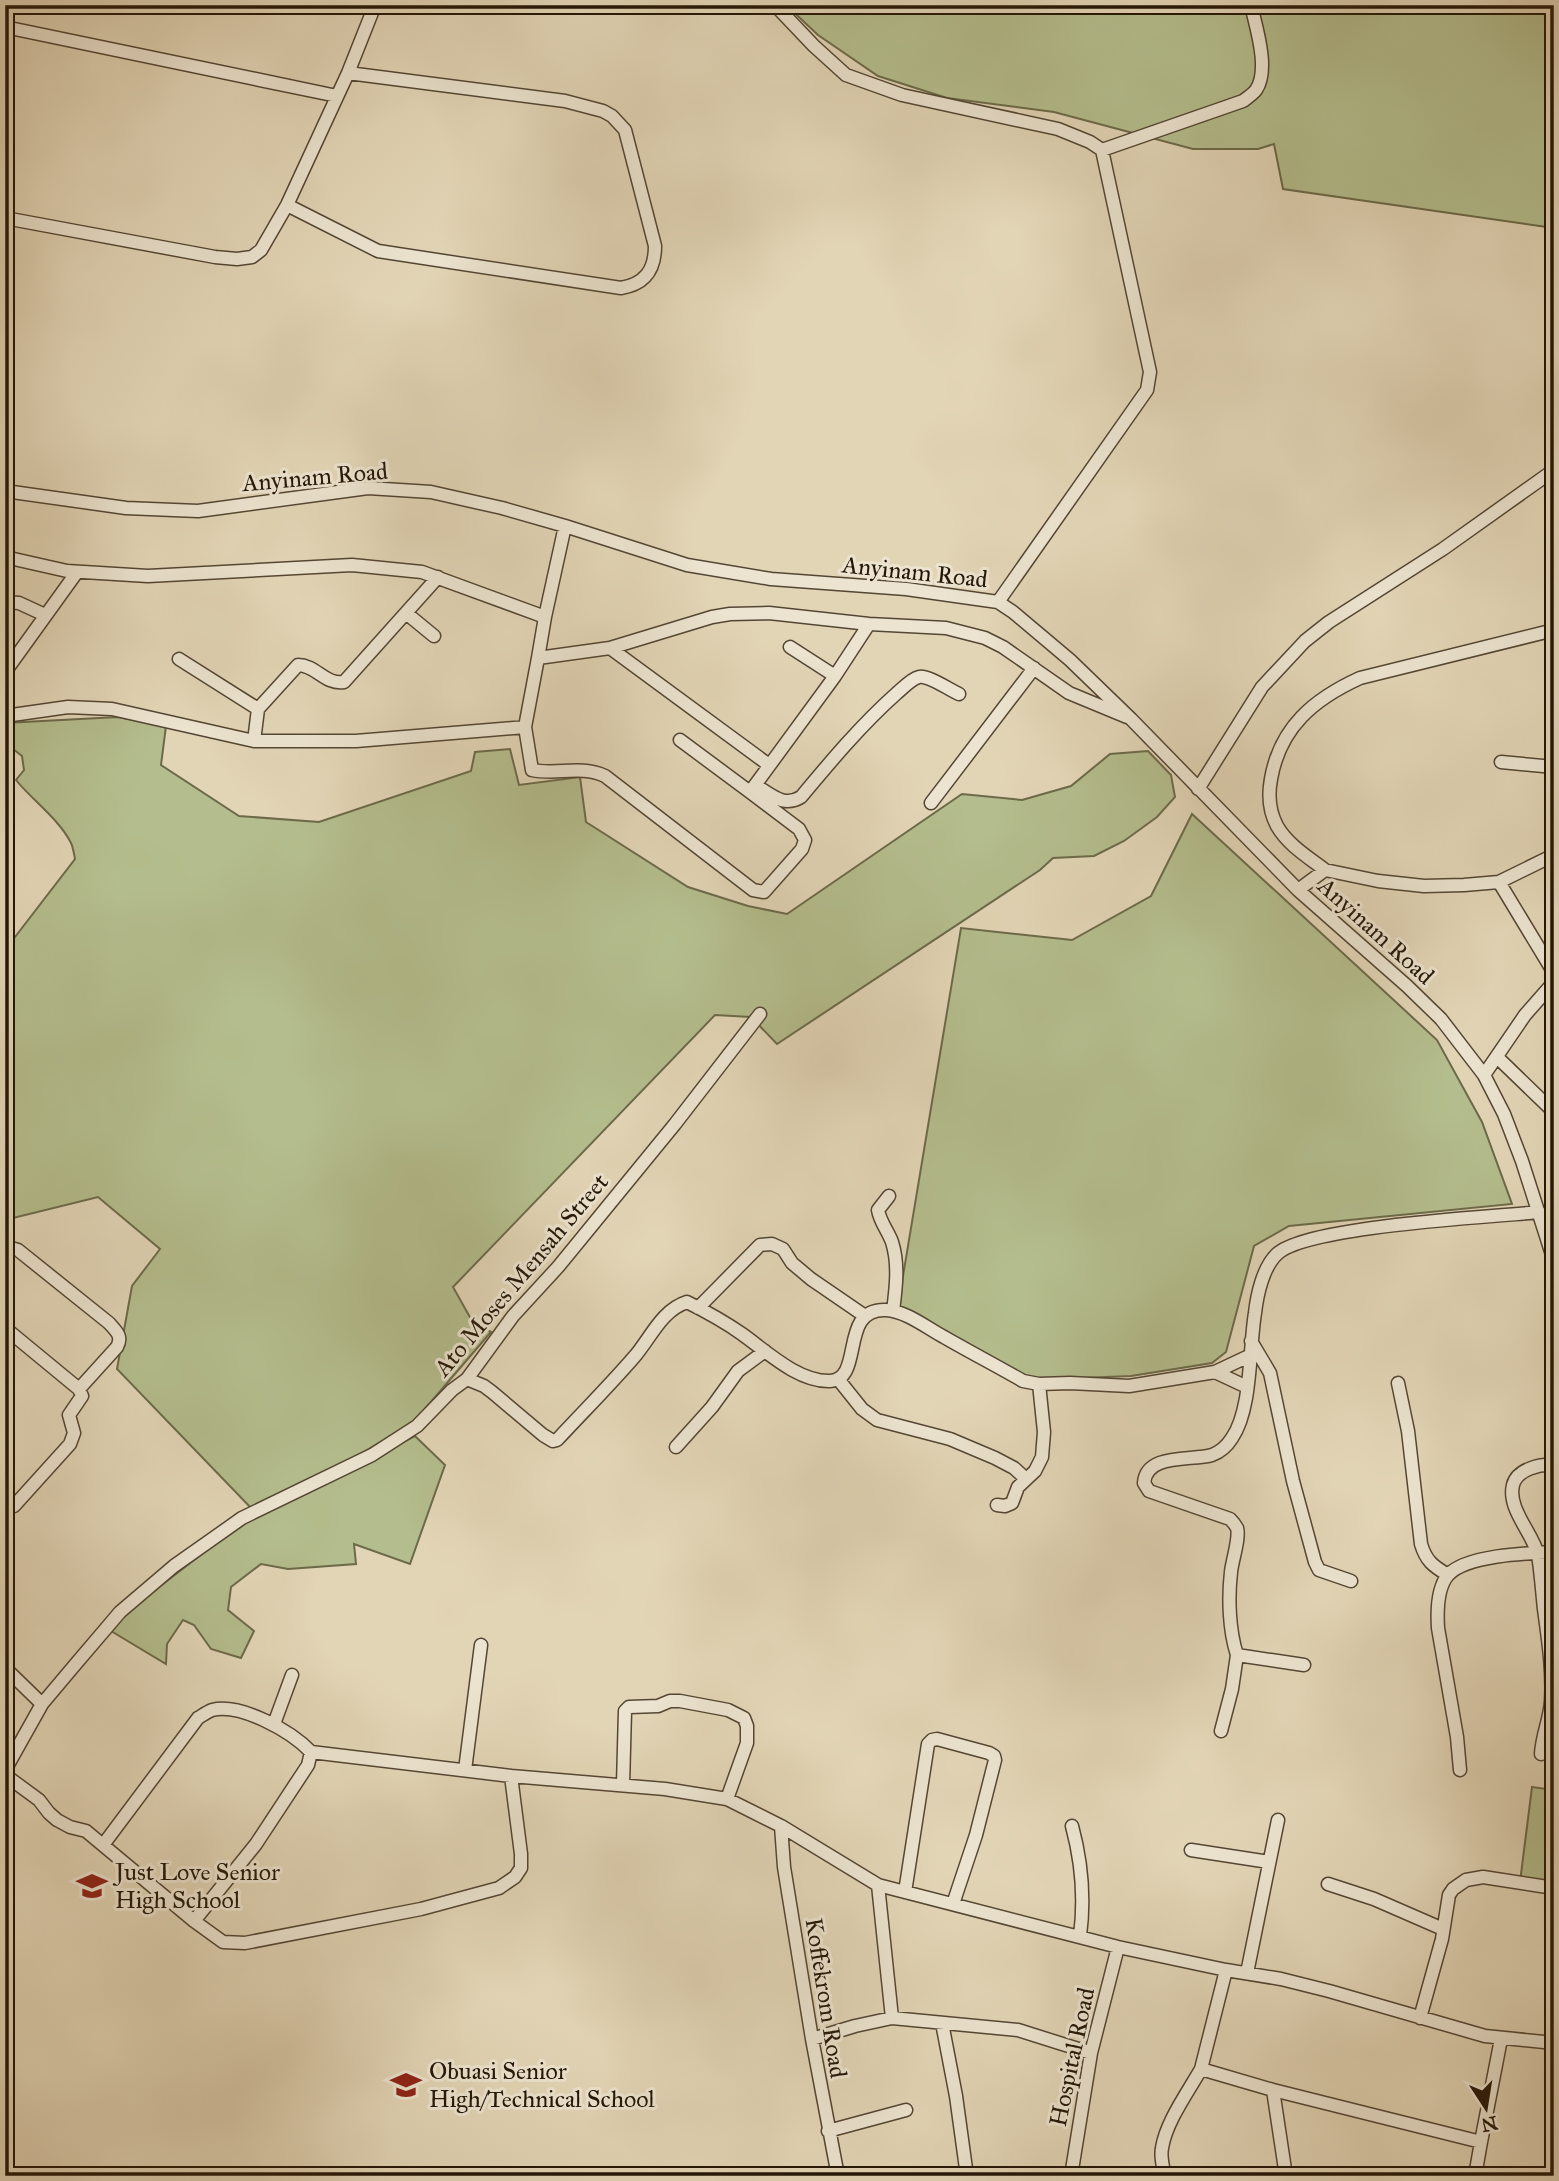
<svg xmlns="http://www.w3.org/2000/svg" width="1559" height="2181" font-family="'IM FELL Great Primer',serif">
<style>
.green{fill:#b4bd8d;stroke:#6c6a4a;stroke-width:2}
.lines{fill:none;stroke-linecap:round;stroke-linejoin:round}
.minor-casing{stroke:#544634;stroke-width:15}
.minor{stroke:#ece4d0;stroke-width:12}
.labels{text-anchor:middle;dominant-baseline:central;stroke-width:6;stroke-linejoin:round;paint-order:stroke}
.street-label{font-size:24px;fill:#251708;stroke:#ece4d0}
.poi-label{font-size:24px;fill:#251708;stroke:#ece4d0;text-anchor:start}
</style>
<rect width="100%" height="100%" fill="#e2d5b6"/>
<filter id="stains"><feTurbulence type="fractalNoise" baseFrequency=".00286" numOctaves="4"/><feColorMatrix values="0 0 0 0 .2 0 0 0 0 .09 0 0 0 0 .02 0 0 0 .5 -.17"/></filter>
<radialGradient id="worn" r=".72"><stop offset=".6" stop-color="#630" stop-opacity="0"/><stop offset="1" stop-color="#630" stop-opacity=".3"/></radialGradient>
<path class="green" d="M786 5H1537C1541 12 1549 14 1552 21L1548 31 1547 43 1554 49V228L1283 189 1274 144 1258 149H1193L1054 112 947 98 878 76 818 35Z
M118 717 166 726 161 765 239 816 319 822 471 771 475 752 510 749 519 785 580 777 586 822 688 887 748 906 787 914 962 794 1022 800 1071 786 1110 754 1148 751 1171 775 1175 797 1157 817 1124 841 1094 856 1053 858 1040 870 777 1044 751 1017 715 1015 453 1287 471 1319 491 1332 412 1424 346 1462 252 1509 117 1369 132 1286 160 1249 98 1197 5 1220V950L75 859C74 854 73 847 71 843 59 819 32 800 16 780L24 770 22 756 8 745 5 723Z
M1192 814 1437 1040 1482 1122 1512 1204 1289 1226 1254 1246 1226 1352 1212 1363 1131 1376 1030 1380 898 1306 961 928 1072 940 1151 896Z
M415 1436 445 1465 410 1564 354 1544 356 1564 288 1569 261 1564 231 1587 228 1610 254 1631 241 1658 211 1649 194 1625 183 1620 167 1644 166 1664 106 1628 242 1523Z
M1532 1787 1554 1790V1887L1520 1882Z"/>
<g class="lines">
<g class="minor-casing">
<path id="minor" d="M775 5 814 46 846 75 902 95 1058 129 1090 142 1102 150 1150 372 1147 390 998 602
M5 27 337 96
M1102 150 1243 101C1247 98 1253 94 1256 90 1270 70 1256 27 1251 5
M287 205 378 251 621 288C645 284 655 270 655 246L625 130 612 116 603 111 565 101 348 73
M5 218 215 257 237 259 252 257 261 250 287 205 348 73 375 5
M5 491 126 508 198 511 368 488 431 492 502 508 565 526 687 565 771 579 906 589 998 602 1013 612 1070 660 1131 719 1298 890 1407 986 1441 1019 1484 1075 1504 1114 1522 1161 1554 1261
M565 526 545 617 538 658 610 648 712 617 730 614 769 613 869 624 946 628 985 638 1003 647 1069 693 1127 717
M5 557 67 571 148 576 352 565 422 572 545 617
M5 602 19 603 45 615
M406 613 434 636
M790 647 835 676
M610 648 769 765
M179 659 258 709 298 665C316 665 325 685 344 682L438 577
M5 672 77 572
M5 716 68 707 112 709 254 741H356L525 727 538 658
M525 727 532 770C557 775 581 765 605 776L753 890 764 892 802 849 805 840 799 829 750 792 835 676 869 624
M680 740 750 792
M254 741 258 709
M1501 762 1554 767
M755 785C771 794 783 808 801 797 831 761 861 725 897 693 903 688 911 679 919 677 928 675 950 690 959 694
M1198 789 1262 687 1305 641 1329 622 1443 549 1554 470
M931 803 1034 668
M1325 870C1308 857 1288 845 1277 826 1269 811 1268 795 1271 779 1280 727 1314 699 1360 678L1554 630
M1499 882 1554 973
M1298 890 1325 870 1378 881 1424 886 1464 885 1499 882 1554 855
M1497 1057 1554 1112
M1484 1075 1525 1015 1554 982
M889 1196 878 1210C880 1222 888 1231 892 1242 899 1264 896 1288 893 1311
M5 1251 11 1248 18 1250 109 1323C116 1331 123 1336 117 1347L79 1389
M698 1308 760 1245 772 1244 783 1249 792 1263 811 1279 865 1316
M5 1328 79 1389 82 1396 69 1415 74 1433 70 1444 14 1506 5 1509
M1251 1341 1270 1373 1293 1481 1315 1562 1319 1570 1351 1581
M1215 1372 1247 1387
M467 1379 484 1386 492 1392 543 1435 553 1441 557 1440C583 1412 610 1385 635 1356 651 1337 662 1310 687 1302 705 1311 725 1322 742 1334 766 1351 798 1382 830 1381 865 1379 838 1308 886 1310 906 1311 927 1328 944 1337 970 1352 997 1366 1023 1381L1039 1384 1070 1383 1129 1386 1215 1372 1249 1356
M838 1379 862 1409 877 1420 950 1439 995 1458 1014 1468 1026 1479
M1398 1383 1408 1431 1421 1544C1426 1561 1433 1566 1448 1575
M676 1447 712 1407 738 1371 765 1351
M997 1505 1005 1506 1012 1503 1018 1487 1035 1471 1042 1457 1044 1432 1039 1384
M1304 1665 1237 1655C1229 1630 1228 1598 1231 1572 1232 1561 1240 1538 1237 1528 1235 1524 1233 1522 1230 1519L1149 1491 1144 1483C1146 1453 1191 1461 1212 1455 1220 1452 1227 1446 1232 1438 1252 1409 1249 1349 1255 1313 1257 1295 1263 1267 1277 1254 1306 1226 1491 1217 1539 1212
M5 1668 42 1704
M274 1724 292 1675
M1221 1731 1232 1689 1237 1655
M1541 1754C1542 1735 1550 1719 1551 1701 1553 1671 1548 1639 1544 1609 1542 1591 1541 1573 1538 1555 1533 1533 1507 1509 1513 1485 1517 1469 1540 1464 1554 1465
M5 1770 42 1704 74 1666 120 1612 174 1566 242 1518 372 1455 417 1426 452 1390 467 1379 513 1316 558 1267 675 1124 760 1014
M465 1770 481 1645
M1460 1770 1457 1737 1438 1628C1437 1612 1437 1588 1448 1575 1466 1555 1528 1553 1554 1552
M5 1775 39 1800 49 1813 57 1820 70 1827 86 1831 194 1921 223 1942 245 1943 421 1909 499 1888 515 1877 521 1868V1854L511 1776 311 1752C291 1731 241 1703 212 1710 207 1712 203 1715 198 1718L103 1845
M511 1776 665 1789 727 1799 781 1826 878 1885 1118 1947 1226 1970 1281 1979 1329 1991 1485 2036 1554 2043
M623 1785 625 1711 629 1707 658 1706 670 1701H680L728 1710 744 1718 747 1726V1743L727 1799
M781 1826 784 1867 812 2039 838 2176
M1072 1826C1082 1863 1085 1898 1080 1936
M1191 1850 1269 1862
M1328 1884 1374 1899 1443 1929
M878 1885 892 2018
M905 1892 928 1744 932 1740 937 1739 989 1753 994 1756 995 1760 976 1835 953 1904
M194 1921 256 1844 308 1765 311 1752
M1226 1970 1201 2069 1273 2090 1481 2142 1501 2039
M1247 1973 1278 1820
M1420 2018 1442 1939 1449 1895 1453 1889 1466 1880 1483 1877 1554 1888
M942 2023 956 2096 967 2176
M812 2039 855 2026 892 2018 1018 2030 1091 2053
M1273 2090 1286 2176
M828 2131 906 2110
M1071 2176 1091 2053 1118 1947
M1165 2176C1163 2167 1160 2157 1162 2148 1166 2122 1188 2092 1201 2069
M1475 2176 1481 2142"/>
</g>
<use href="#minor" class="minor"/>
</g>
<defs>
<g id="school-bare" transform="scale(2.415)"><path d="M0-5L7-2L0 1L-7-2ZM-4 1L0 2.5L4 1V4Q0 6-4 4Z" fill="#8f2418" stroke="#ece4d0" stroke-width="2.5" paint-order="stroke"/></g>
</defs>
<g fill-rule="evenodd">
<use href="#school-bare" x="92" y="1886"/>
<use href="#school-bare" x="406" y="2085"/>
</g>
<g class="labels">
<g class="street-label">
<text transform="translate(315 477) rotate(-5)">Anyinam Road</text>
<text transform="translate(915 572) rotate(6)">Anyinam Road</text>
<text transform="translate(1376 931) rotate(42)">Anyinam Road</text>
<text transform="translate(521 1275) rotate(-50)">Ato Moses Mensah Street</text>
<text transform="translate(826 1998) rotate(81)">Koffekrom Road</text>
<text transform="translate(1072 2057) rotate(-78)">Hospital Road</text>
</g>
<g class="poi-label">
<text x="115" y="1872">Just Love Senior<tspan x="115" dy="28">High School</tspan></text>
<text x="429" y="2071">Obuasi Senior<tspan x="429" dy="28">High/Technical School</tspan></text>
</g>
</g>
<rect width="1559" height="2181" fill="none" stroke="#e2d5b6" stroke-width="28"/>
<rect x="7" y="7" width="1545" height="2167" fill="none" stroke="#251708" stroke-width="3.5"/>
<rect x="14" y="14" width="1531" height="2153" fill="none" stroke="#251708" stroke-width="2"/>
<g transform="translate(1486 2108) rotate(168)" stroke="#ece4d0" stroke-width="5" paint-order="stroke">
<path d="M0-5L12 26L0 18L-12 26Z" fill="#251708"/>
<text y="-10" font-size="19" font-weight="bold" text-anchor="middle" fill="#251708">N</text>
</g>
<rect width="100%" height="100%" filter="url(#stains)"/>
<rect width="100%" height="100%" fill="url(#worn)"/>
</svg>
